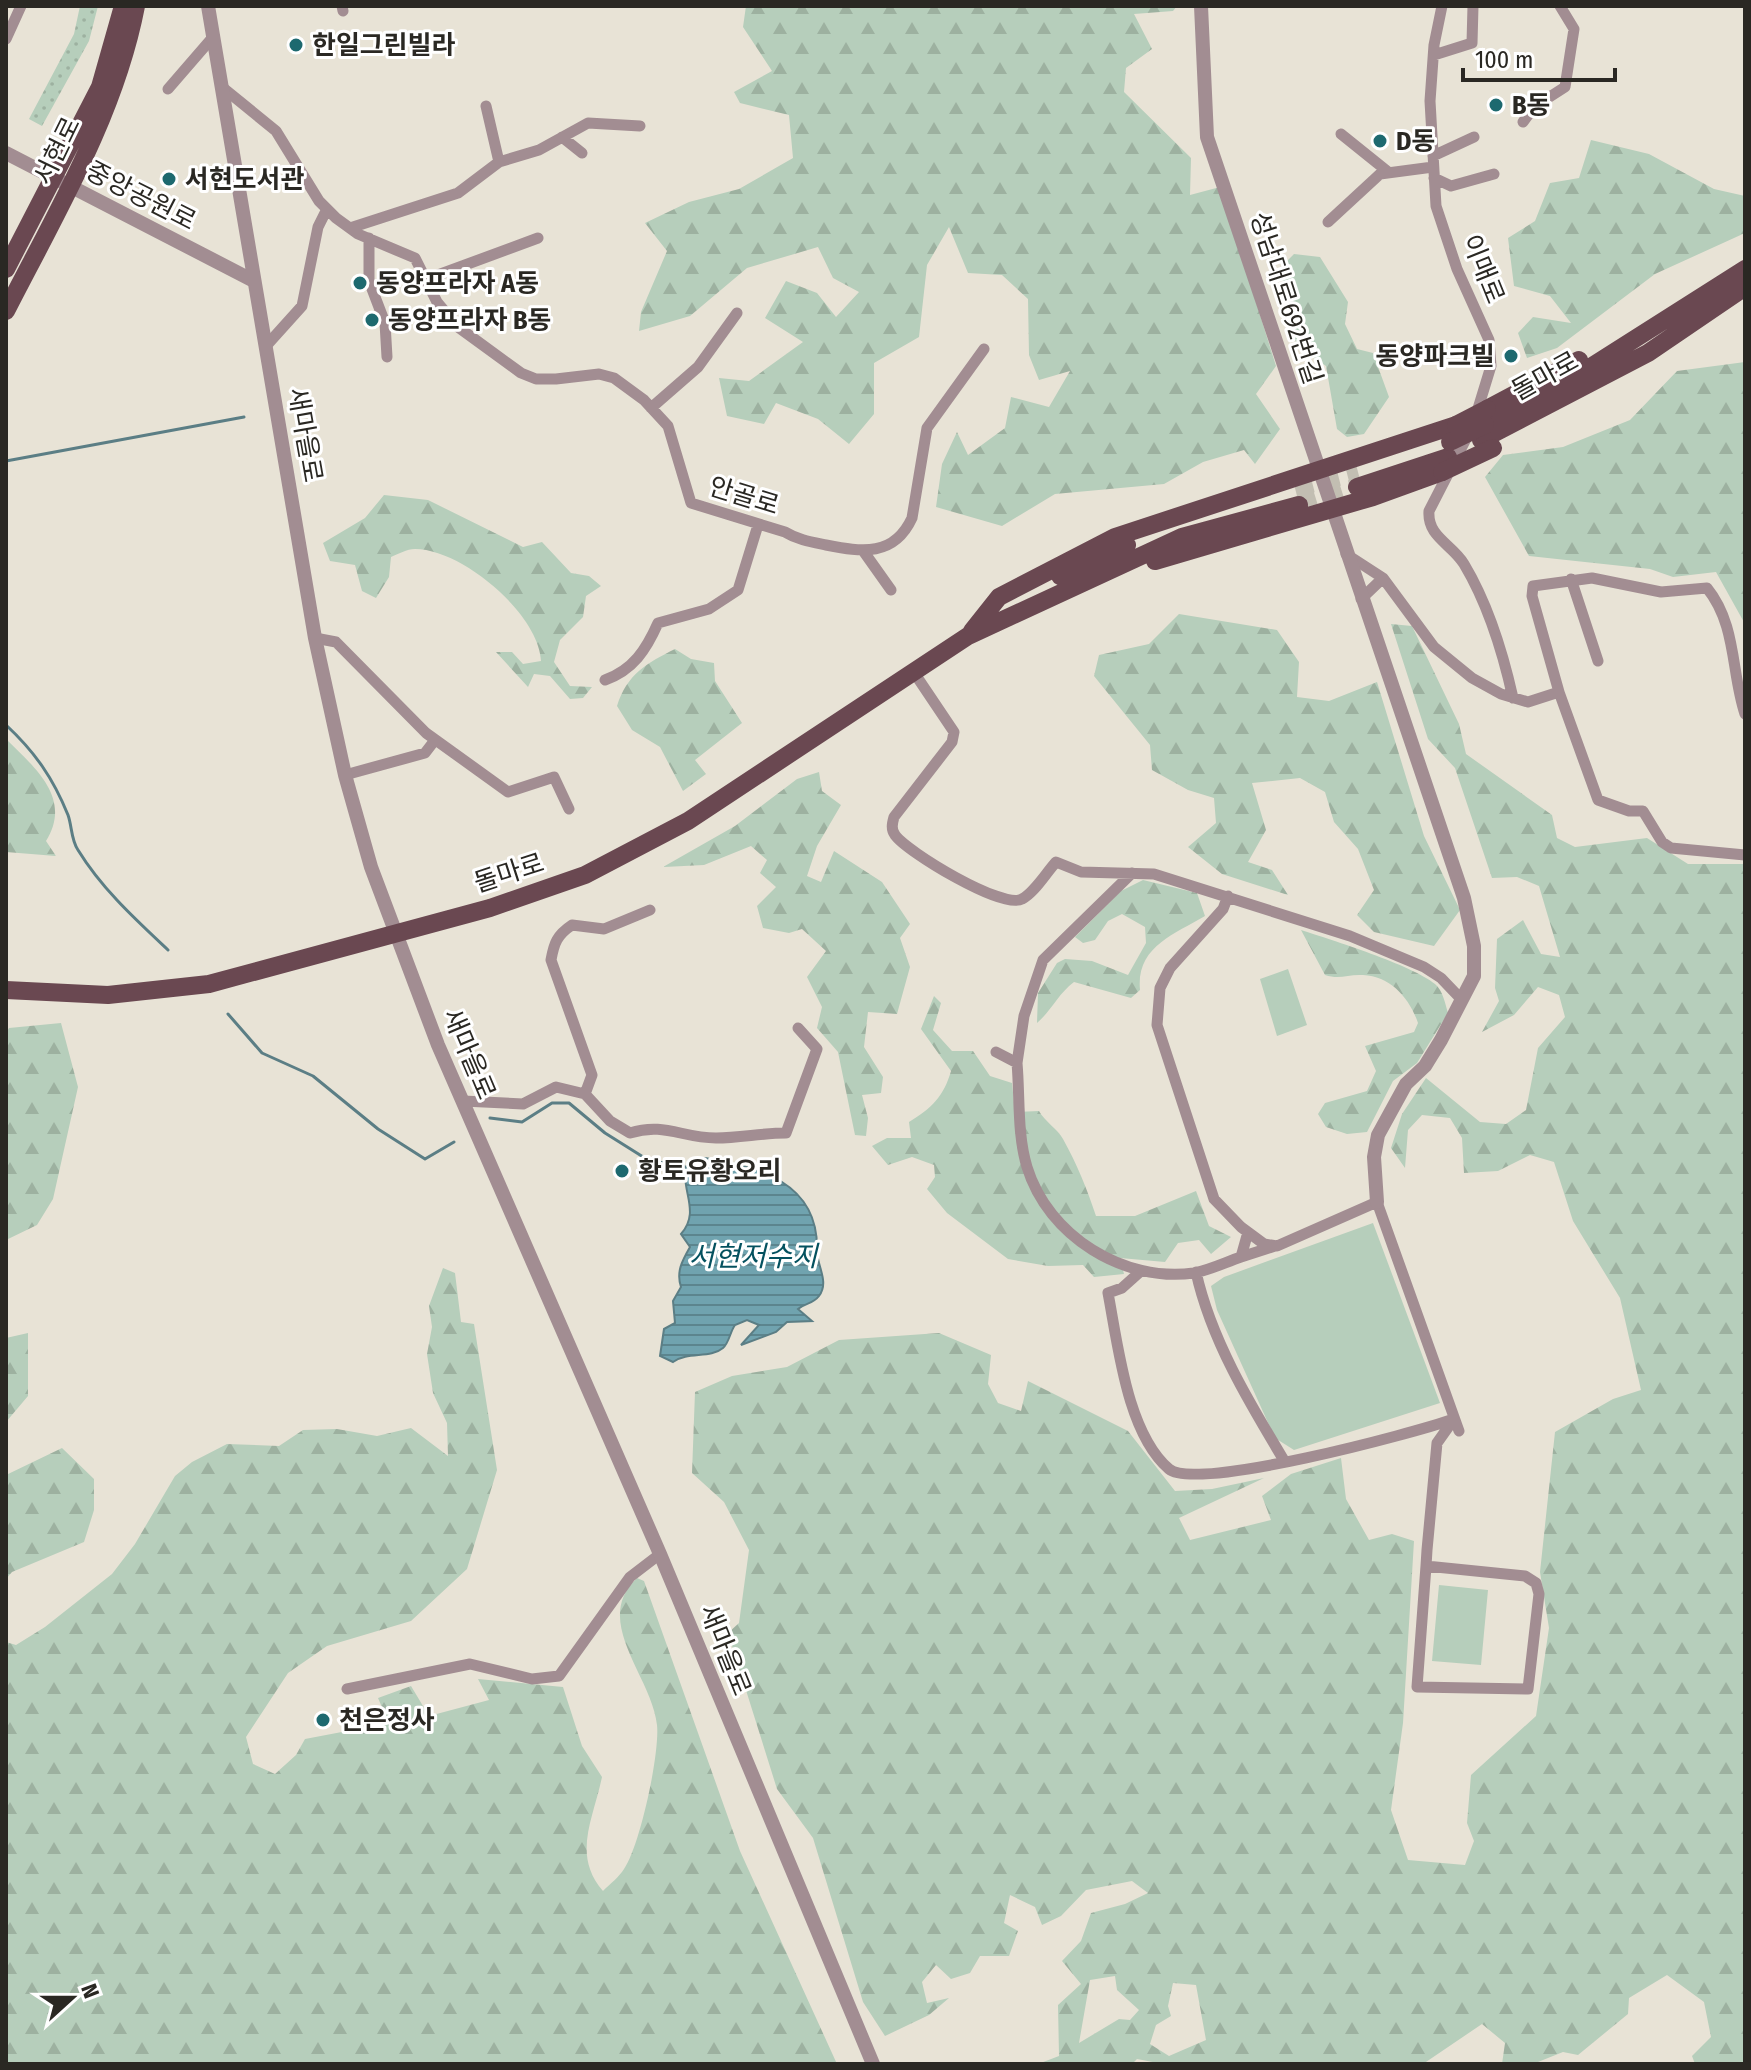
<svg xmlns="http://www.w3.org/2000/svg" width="1751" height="2070" font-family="'Fira Sans Condensed','Noto Sans KR',sans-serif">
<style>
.grass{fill:url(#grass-dots)}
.forest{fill:url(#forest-firs);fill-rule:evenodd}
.pitch{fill:#b6cebb}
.water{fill:url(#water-rules);stroke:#5b7e85;stroke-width:2}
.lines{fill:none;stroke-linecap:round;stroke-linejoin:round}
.stream{stroke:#5b7e85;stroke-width:3}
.primary-tunnel{stroke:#c2beb2;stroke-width:18;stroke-dasharray:18 9;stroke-linecap:butt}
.minor{stroke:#a28d92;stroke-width:11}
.tertiary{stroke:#a28d92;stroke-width:14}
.primary{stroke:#6a4851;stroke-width:18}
.primary-bridge{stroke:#6a4851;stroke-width:18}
.poi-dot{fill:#1d696f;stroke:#fff;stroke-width:3}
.labels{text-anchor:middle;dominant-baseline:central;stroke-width:6;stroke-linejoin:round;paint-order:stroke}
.poi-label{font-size:26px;font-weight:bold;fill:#2a2823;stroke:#fff;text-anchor:start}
.street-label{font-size:26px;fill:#2a2823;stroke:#fff}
.water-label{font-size:28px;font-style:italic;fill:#04515f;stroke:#fff}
</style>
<defs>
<pattern id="grass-dots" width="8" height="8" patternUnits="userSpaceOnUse" patternTransform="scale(2)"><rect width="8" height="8" fill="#b6cebb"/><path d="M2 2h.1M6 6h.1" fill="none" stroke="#9db1a0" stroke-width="1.8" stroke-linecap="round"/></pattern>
<pattern id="forest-firs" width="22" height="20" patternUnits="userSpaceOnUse" patternTransform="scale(2)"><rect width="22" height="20" fill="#b6cebb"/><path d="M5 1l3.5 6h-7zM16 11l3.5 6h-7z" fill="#9db1a0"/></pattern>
<pattern id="water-rules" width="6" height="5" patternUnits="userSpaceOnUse" patternTransform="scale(2)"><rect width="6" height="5" fill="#70a3af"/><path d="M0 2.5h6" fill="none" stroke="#5c858e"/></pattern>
</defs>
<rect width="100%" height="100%" fill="#e8e3d6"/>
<path class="grass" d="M80 6H98L89 41 42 126 29 119 74 34Z"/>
<path class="forest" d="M746 6H1177L1173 11 1134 14 1152 49 1126 68 1124 92 1191 158 1190 195 1220 187 1276 366 1256 394 1280 429 1255 464 1244 450 1203 462 1164 484 1055 494 1002 526 936 507 942 464 957 432 968 455 1005 428 1011 397 1049 407 1070 371 1039 380 1029 355 1028 299 1002 275 968 273 949 227 927 265 919 337 874 363V414L849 444 818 419 776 403 764 424 727 416 719 378 749 381 803 342 765 318 786 281 817 293 836 317 859 292 833 278 818 247 747 268 690 316 639 331 641 312 667 251 645 223 689 202 739 189 793 158 789 115 740 103 734 92 772 71 743 27Z
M1591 140 1649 154 1714 189 1745 196V233L1655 274 1557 348 1527 358 1518 333 1533 317 1571 323 1550 296 1514 286 1508 238 1535 221 1550 183 1579 178Z
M1294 254 1320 257 1348 302 1345 324 1357 349 1373 353 1389 397 1364 434 1347 437 1337 429 1326 366 1297 347 1283 292 1284 264Z
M1745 362V624L1716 572 1673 577 1650 569 1529 556 1485 477 1503 455 1563 447 1630 420 1677 371Z
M384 495 428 500 523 547 542 542 571 573 589 576 601 586 586 596 583 617 560 640 554 662 570 686 592 687 583 698 570 699 550 676 534 674 528 687 496 652H512L523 664 541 661C539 614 462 549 415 549 407 549 398 554 391 557L389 577 376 598 362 591 355 565 330 561 323 543 365 518Z
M1179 614 1277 630 1299 662 1297 697 1329 701 1377 682 1424 836 1460 910 1434 946 1374 932 1357 915 1374 890 1358 849 1334 822 1325 792 1300 778 1252 783 1266 830 1248 862 1272 870 1288 895 1222 874 1188 847 1216 823 1214 798 1188 790 1152 770 1150 745 1094 676 1099 655 1149 644Z
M1391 624 1412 626 1459 724 1466 754 1552 815 1557 838 1575 847 1647 838 1688 864H1745V2064H1695L1692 2056 1711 2037 1704 2002 1667 1975 1629 1998 1628 2014 1578 2055 1563 2052 1533 2064H1502L1505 2043 1482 2024 1423 2064H1163L1137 2059 1132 2064H1038L1059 2056 1058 2005 1081 1984 1062 1961 1081 1941 1091 1913 1125 1904 1148 1893 1132 1881 1086 1890 1061 1916 1042 1925 1035 1907 1010 1895 1004 1923 1018 1931 1009 1956H980L970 1973 951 1979 936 1965 922 1982 927 2003 949 1998 929 2015 885 2036 863 2002 813 1838 777 1789 728 1633 739 1623 749 1550 724 1502 692 1473 695 1392 732 1376 787 1367 839 1340 939 1333 991 1355 988 1384 998 1403 1021 1411 1028 1381 1128 1431 1175 1491 1212 1489 1264 1478 1179 1518 1190 1540 1271 1520 1262 1496 1291 1474 1341 1458 1346 1499 1369 1540 1392 1534 1414 1541 1403 1723 1391 1810 1408 1860 1465 1865 1474 1841 1467 1823 1471 1775 1536 1716 1549 1628 1540 1572 1555 1432 1613 1399 1641 1390 1620 1298 1573 1221 1554 1162 1530 1155 1498 1171 1464 1173 1462 1138 1450 1118 1422 1115 1408 1130 1405 1168 1391 1148 1402 1114 1426 1078 1480 1122 1506 1124 1526 1110 1538 1048 1565 1017 1559 995 1538 987 1514 1015 1482 1032 1499 1001 1495 988 1497 939 1523 920 1541 954 1560 957 1539 886 1517 877 1492 878 1455 768 1428 739ZM1115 1976 1117 1990 1139 2010 1130 2020 1119 2019 1079 2043 1090 1980ZM1173 1983 1196 1985 1206 2040 1169 2056 1150 2044 1156 2025 1171 2016 1168 2006Z
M675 649 691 659 714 663 715 681 742 723 695 760 706 774 683 791 660 747 632 730 617 706C627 674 647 663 675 649Z
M6 739C34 767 73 798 46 841L56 856 6 852Z
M819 772 822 791 841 805 817 846 807 876 821 882 834 851 882 882 910 924 900 938 910 967 897 1014 868 1012 864 1047 883 1077 881 1093 862 1095 868 1118 866 1136 855 1135 838 1052 817 1028 822 1007 807 977 826 951 802 929 789 933 763 928 757 906 776 887 760 873 767 860 751 846 704 865 663 867 735 826 797 779Z
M1143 880 1197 893 1205 916C1173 935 1136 947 1140 990L1131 998 1074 982C1058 994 1052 1010 1037 1023L1038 993 1057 963 1065 959 1092 961 1128 975 1146 943 1145 927 1122 914 1108 921 1095 940 1083 943 1075 937 1121 891Z
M1301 930C1332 940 1412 965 1435 984 1443 991 1445 1003 1448 1013L1417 1063 1393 1081 1367 1132 1347 1134 1326 1127 1318 1114 1325 1103 1367 1091 1376 1071 1365 1046 1414 1032 1418 1023C1410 999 1391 976 1363 975 1348 974 1340 980 1325 975Z
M934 996 941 1003 933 1030 952 1051H973L990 1076 1012 1083 1015 1112 1039 1111C1045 1122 1058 1129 1063 1139 1077 1164 1087 1189 1096 1216H1135L1196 1191 1209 1226 1231 1237 1211 1254 1199 1240 1178 1243 1165 1262 1120 1258 1124 1274 1094 1277 1083 1265 1048 1266 1008 1259 947 1213 927 1189 935 1177 934 1165 912 1157 888 1165 872 1146 887 1138H911L909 1122C931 1109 944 1096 951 1071L921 1029Z
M61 1023 78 1087 53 1199 37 1225 6 1240V1033L9 1028Z
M443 1268 455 1273 461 1322 474 1324 497 1470 467 1569 411 1621 327 1646 288 1673 246 1737 253 1764 275 1774 296 1755 305 1739 368 1727 384 1712 378 1698 411 1686 429 1716 489 1700 478 1679 563 1687 582 1746 602 1777C593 1820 572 1855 603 1891 610 1884 619 1877 624 1869 640 1846 660 1753 657 1725 652 1676 591 1621 637 1578L644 1581 740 1851 837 2064H6V1642L16 1645 45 1627 112 1574 135 1544 175 1476 192 1462 227 1444 279 1446 303 1430 337 1429 377 1436 411 1428 448 1456 447 1423 433 1393 427 1354 432 1327 429 1306Z
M28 1333V1396L6 1422V1338Z
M62 1448 94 1479V1510L84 1542 12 1572 6 1579V1475Z"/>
<path class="pitch" d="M1288 969 1307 1025 1277 1036 1260 979Z
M1373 1223 1440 1403 1294 1450 1275 1438 1217 1310 1211 1286 1224 1277Z
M1439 1585 1488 1590 1481 1665 1432 1661Z"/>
<path class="water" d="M705 1158C759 1167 818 1182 817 1249 816 1265 830 1281 819 1296 813 1304 805 1303 798 1309L812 1321 787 1322 776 1332 741 1345 759 1325 747 1320 735 1325C730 1332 729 1343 723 1348 710 1359 688 1351 673 1362L660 1356 664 1329 675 1323 673 1301 681 1287C676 1272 682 1261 690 1247L681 1234C703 1209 676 1187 689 1160Z"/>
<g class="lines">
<path class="stream" d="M6 461 244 417
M6 725C35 752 53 778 68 815 72 826 71 840 78 850 102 889 135 919 168 950
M228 1014 262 1053 313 1076 378 1129 425 1159 454 1142
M490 1118 522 1122 552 1103H569L605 1133 648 1160 685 1167"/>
<path class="primary-tunnel" d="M1295 488 1358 472
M1299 505 1357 487"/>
<path class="minor" d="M342 6 343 11
M1442 6 1434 45 1430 101 1436 206 1457 269 1489 340 1491 366 1476 415
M6 39 21 6
M1434 55 1472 43 1473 6
M222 87 276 131 319 201 336 218 358 234 415 258 437 302 458 327 521 373 536 379H556L599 374 614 378 644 400 668 426 691 503 785 532C798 540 811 542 826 545 862 552 894 557 912 518L927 428 984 349
M168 89 213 37
M486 106 499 162
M1523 122 1534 107 1565 87 1574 29 1560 6
M1341 134 1387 171
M562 137 582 153
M1433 156 1474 137
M1434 178 1451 186 1494 174
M1328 222 1380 174 1433 167
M350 228 458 193 499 162 539 150 588 123 640 126
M369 238V281L385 323 387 357
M427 279 538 238
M266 346 302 306 318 227 327 209
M651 408 698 367 737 313
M1468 435 1429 511C1427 537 1452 544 1464 564 1488 604 1503 653 1513 698
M864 552 891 590
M1346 554 1383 578 1434 647 1472 678 1501 694 1528 702 1559 692
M1571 579 1598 661
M1361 599 1383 578
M315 638 336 642 426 733 508 792 554 777 569 809
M913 671 954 732 952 742 894 817C892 824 891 829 895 835 907 852 1003 910 1022 899 1034 893 1046 873 1056 862L1081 872 1154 874 1350 936 1424 967 1441 978 1462 1000
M605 680C633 670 646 650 658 623L709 609 738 590 758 525
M1745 714C1731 673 1737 625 1707 588L1661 592 1592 578 1533 586 1532 596 1559 692 1598 800 1629 811H1643L1662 842 1671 848 1745 855
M345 775 425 753 435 740
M1228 896 1223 909 1170 968 1160 988 1157 1025 1214 1199 1241 1227 1264 1244 1277 1246 1377 1202 1459 1431
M996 1052 1017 1063 1024 1016 1043 960 1132 873
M1017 1063C1020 1097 1017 1134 1027 1167 1048 1236 1124 1283 1194 1273 1210 1270 1226 1262 1241 1257L1248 1232
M585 1094 592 1075 551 960C554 943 557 935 572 925L604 929 650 910
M463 1101 523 1104 556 1087 585 1094 610 1121 630 1133C664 1122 682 1138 716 1138 740 1138 762 1133 786 1133L817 1049 798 1028
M1241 1257 1275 1246
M1141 1271 1122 1288 1108 1293C1118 1345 1127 1433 1169 1469 1195 1492 1414 1433 1454 1419
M1196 1272C1211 1340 1250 1404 1285 1462
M1426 1566 1525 1576 1536 1583 1539 1594 1528 1689 1417 1687 1426 1566 1427 1550 1437 1443 1454 1419
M347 1689 470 1664 532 1679 559 1676 630 1577 660 1554"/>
<path class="tertiary" d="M208 6 315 638 345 775 371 867 438 1045 660 1554 873 2064
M1201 6 1207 137 1464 898 1474 946V976L1441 1040 1425 1066 1406 1084 1378 1135 1374 1157 1377 1202
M6 153 254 281"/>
<path class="primary" d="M6 269 100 87 123 6
M6 311C56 213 115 115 136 6
M1487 409 1579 360
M1490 422 1578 375 1745 269
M1481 440 1648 353 1745 287
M1357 487 1448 457
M1155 561 1373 497 1442 472
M1060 576 1127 545
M972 631 999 597 1115 537 1456 425
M6 990 108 995 209 984 490 908 585 875 688 821 968 636 1182 537 1299 505"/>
<path class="primary-bridge" d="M1456 425 1487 409
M1450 442 1485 425
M1442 472 1493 448"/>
</g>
<g class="poi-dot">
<circle cx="296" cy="45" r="8"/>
<circle cx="1496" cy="105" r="8"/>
<circle cx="1380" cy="141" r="8"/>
<circle cx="169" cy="179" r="8"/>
<circle cx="360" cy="283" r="8"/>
<circle cx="372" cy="320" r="8"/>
<circle cx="1511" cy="356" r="8"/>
<circle cx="622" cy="1171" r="8"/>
<circle cx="323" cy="1720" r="8"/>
</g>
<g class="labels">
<g class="poi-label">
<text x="312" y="45">한일그린빌라</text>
<text x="1512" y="105">B동</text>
<text x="1396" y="141">D동</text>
<text x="185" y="179">서현도서관</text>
<text x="376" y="283">동양프라자 A동</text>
<text x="388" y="320">동양프라자 B동</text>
<text x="1495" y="356" text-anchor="end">동양파크빌</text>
<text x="638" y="1171">황토유황오리</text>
<text x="339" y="1720">천은정사</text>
</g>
<g class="street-label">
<text transform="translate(57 151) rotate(-64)">서현로</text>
<text transform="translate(141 196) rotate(27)">중앙공원로</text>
<text transform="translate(1483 269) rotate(68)">이매로</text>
<text transform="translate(1286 298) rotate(72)">성남대로692번길</text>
<text transform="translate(1545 376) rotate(-29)">돌마로</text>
<text transform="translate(305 435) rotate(80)">새마을로</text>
<text transform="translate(744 496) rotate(17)">안골로</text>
<text transform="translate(509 873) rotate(-18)">돌마로</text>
<text transform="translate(469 1054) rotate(67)">새마을로</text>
<text transform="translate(725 1650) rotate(68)">새마을로</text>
</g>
<g class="water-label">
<text x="753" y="1256">서현저수지</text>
</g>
</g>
<rect width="1751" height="2070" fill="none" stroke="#2a2823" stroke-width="16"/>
<g transform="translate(72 1998) rotate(69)" stroke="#ffffff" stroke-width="6" paint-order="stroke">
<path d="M0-6L14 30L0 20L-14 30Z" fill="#2a2823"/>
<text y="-12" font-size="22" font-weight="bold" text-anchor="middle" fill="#2a2823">N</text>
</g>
<path d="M1463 68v12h152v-12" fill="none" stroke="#2a2823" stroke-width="4"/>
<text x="1475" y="68" font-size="24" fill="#2a2823" stroke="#ffffff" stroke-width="6" paint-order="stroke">100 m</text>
</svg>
